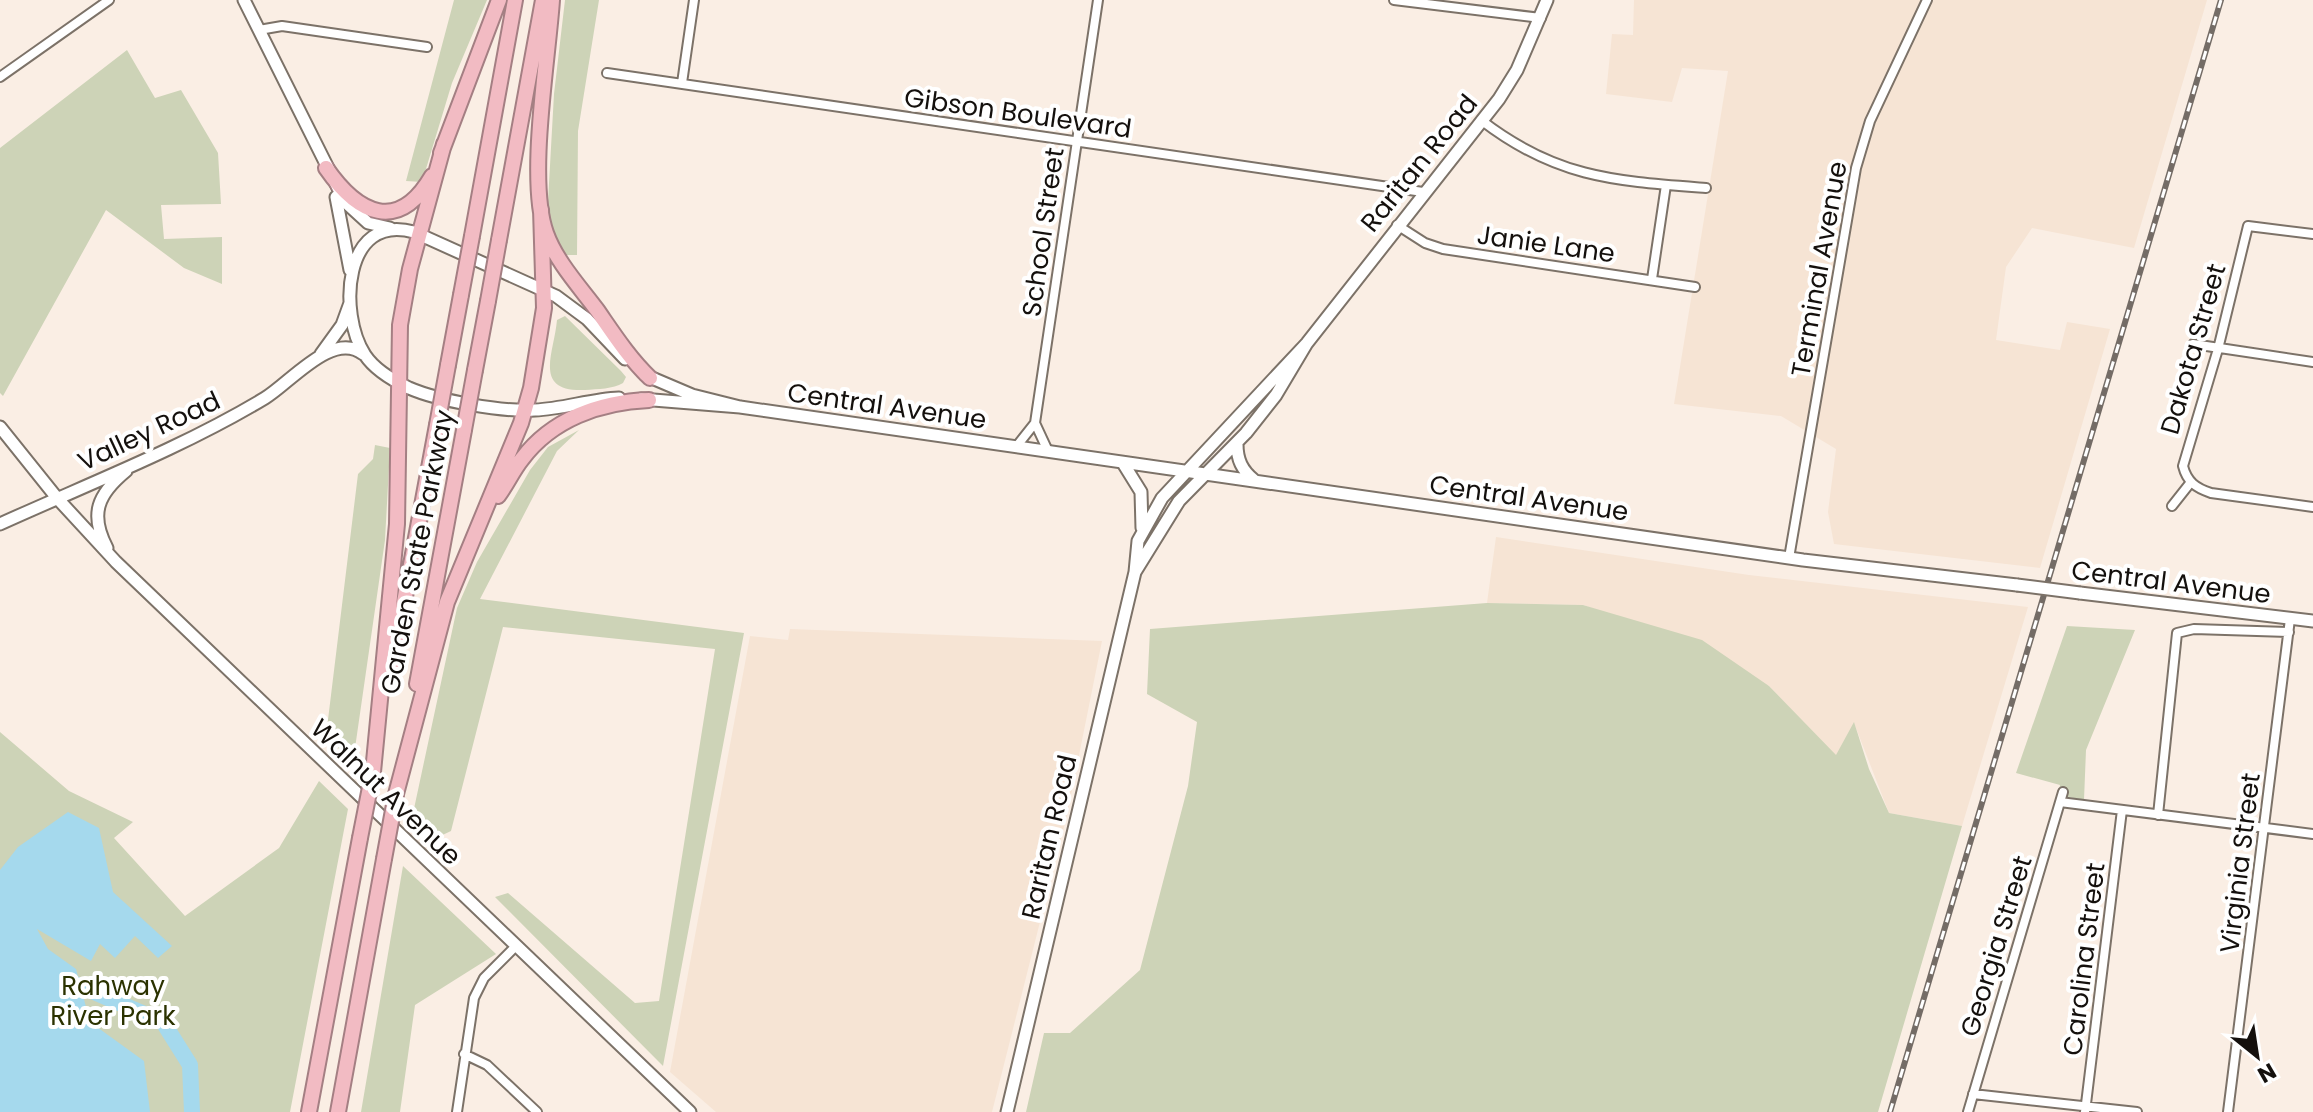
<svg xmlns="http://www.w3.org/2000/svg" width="2313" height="1112" font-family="Poppins,sans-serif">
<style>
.built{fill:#f6e4d4}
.green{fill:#cdd3b7}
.water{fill:#a5d9ed}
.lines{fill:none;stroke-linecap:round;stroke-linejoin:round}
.river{stroke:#a5d9ed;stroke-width:16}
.street-casing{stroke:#7c7268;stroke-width:12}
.secondary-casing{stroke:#7c7268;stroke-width:15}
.highway-casing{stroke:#a47f83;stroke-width:18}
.street{stroke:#fff;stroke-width:8}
.secondary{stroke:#fff;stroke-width:11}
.highway{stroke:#f2bbc3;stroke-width:14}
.rail-casing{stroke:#746c66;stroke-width:6}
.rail{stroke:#fff;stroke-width:3;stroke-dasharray:9;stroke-linecap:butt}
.secondary-bridge-casing{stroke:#7c7268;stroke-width:15;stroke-linecap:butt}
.highway-bridge-casing{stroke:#a47f83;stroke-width:18;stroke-linecap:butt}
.secondary-bridge{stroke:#fff;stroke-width:11}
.highway-bridge{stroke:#f2bbc3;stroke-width:14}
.labels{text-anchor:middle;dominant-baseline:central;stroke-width:8;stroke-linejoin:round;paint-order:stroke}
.street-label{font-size:26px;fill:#14100d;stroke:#fff}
.park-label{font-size:26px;fill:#2b3200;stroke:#fff}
</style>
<rect width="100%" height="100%" fill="#faeee4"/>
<path class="built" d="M1634 0H2207L2134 248 2032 228 2006 267 1996 340 2060 350 2067 322 2110 329 2040 568 1834 544 1828 512 1836 449 1781 416 1674 404 1728 71 1682 68 1672 102 1606 94 1612 34 1633 35Z
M1496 537 1749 575 2028 607 1962 826 1889 813 1854 723 1836 756 1769 686 1584 605 1487 603Z
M790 629 1102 641 1067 815 992 1112H716L670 1072 750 636 788 640Z"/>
<path class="green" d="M454 0H487L452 83 422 182 406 181Z
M565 0H599L578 131 577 255H563L547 219 554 94Z
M127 50 155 98 181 90 218 153 221 204 161 205 164 239 222 237V284L184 268 106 210 3 396 0 393V148Z
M565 316 621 371 626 377 623 383C613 389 598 389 585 390 532 392 554 354 557 320Z
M579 430 557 451 480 599 744 633 663 1066 495 897 508 893 635 1003 659 1001 715 649 503 627 451 831 434 839 412 818 457 608 477 562 530 470 548 447Z
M375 445 390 448 385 540 353 762 326 736 358 474 373 459Z
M1487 603 1583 605 1702 640 1769 686 1836 755 1854 722 1869 769 1889 813 1962 826 1878 1112H1026L1044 1033H1070L1140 970 1188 786 1197 722 1147 694 1150 629Z
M2067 626 2135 630 2086 750 2084 800 2058 795 2060 785 2016 773Z
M0 732 69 791 133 822 114 838 185 916 279 848 319 781 348 809 290 1112H0Z
M403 866 496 954 415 1005 400 1112H361Z"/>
<path class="water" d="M68 812 99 828 113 892 172 946 158 958 135 936 115 958 100 944 91 961 37 929 48 949 76 969 90 1022 144 1061 150 1112H0V870L18 847Z"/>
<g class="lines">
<path class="river" d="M64 979 163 1022 190 1065 192 1112"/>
<g class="street-casing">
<path id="street" d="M1394 0 1541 18
M259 30 282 26 427 47
M607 73 1423 192
M0 77 109 0
M682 83 694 0
M1481 120C1556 178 1614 181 1706 188
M1397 225 1425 243 1443 249 1695 287
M2313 234 2248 226 2218 349 2183 466C2187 482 2196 488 2211 493L2313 507
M1652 279 1666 185
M2193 344 2313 362
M1035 423 1048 451
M1016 447 1035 423 1098 0
M2172 506 2191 482
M1789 558 1856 168 1870 121 1927 0
M2060 802 2313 834
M2158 815 2177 633 2194 629 2289 632
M464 1054 487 1065 537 1112
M1973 1094 2137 1112
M457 1112 474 998 484 978 516 946
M1968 1112 2063 792
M2085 1112 2122 810
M2228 1112 2290 619"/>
</g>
<g class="secondary-casing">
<path id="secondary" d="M244 0 345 202 368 223 390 228
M336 197 350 270
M321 354 342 325 350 303
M645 375 692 395 740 407 1803 560 2017 585
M619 398C591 399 563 409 535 410 502 412 439 401 409 388 392 380 375 370 365 355 338 314 343 212 414 232L556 296 587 319 625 359
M641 399 740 407
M0 427 57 498 116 562 690 1112
M1237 444C1237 460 1242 470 1254 480
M1123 463 1141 492 1142 528
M0 524C88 484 182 448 265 398 290 383 333 330 363 354
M107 548C89 514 98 494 126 471
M1135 572 1138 541 1162 498 1307 343 1499 99 1517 70 1547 0
M2080 593 2313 621
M1007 1112 1135 572 1179 501 1246 433 1276 395 1307 343"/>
</g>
<g class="highway-casing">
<path id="highway" d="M552 0C548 60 527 180 546 233 556 261 579 286 597 310 613 333 629 358 650 378
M441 153 499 0
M326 168C358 214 398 234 432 176
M472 236 515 0
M499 240 543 0
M448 365 461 295
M475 370 488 301
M498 496C507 484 513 470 522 459 552 419 600 402 649 400
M391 672 437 425
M417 684 464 430
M373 772 397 524 400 325 410 269 444 144
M396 794 447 602 521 423 531 388 544 308 541 209
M309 1112 360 838
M338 1112 384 859"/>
</g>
<use href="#street" class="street"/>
<use href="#secondary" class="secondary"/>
<use href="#highway" class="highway"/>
<g class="rail-casing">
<path id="rail" d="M1890 1112 2221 0"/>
</g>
<use href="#rail" class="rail"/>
<g class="secondary-bridge-casing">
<path id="secondary-bridge" d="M2017 585 2080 593"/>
</g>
<g class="highway-bridge-casing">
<path id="highway-bridge" d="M461 295 472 236
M488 301 499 240
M437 425 448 365
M464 430 475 370
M360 838 373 772
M384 859 396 794"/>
</g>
<use href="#secondary-bridge" class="secondary-bridge"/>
<use href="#highway-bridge" class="highway-bridge"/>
</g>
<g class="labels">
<g class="street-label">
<text transform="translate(1018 113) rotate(8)">Gibson Boulevard</text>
<text transform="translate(1419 163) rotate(-51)">Raritan Road</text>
<text transform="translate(1043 232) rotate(-82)">School Street</text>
<text transform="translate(1546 244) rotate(8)">Janie Lane</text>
<text transform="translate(1819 269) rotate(-80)">Terminal Avenue</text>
<text transform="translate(2193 349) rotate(-74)">Dakota Street</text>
<text transform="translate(887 406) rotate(8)">Central Avenue</text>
<text transform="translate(149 431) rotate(-25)">Valley Road</text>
<text transform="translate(1529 498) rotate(8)">Central Avenue</text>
<text transform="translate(417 552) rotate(-79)">Garden State Parkway</text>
<text transform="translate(2171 582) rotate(7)">Central Avenue</text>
<text transform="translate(386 792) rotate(44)">Walnut Avenue</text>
<text transform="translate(1049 837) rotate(-77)">Raritan Road</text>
<text transform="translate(2240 863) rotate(-83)">Virginia Street</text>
<text transform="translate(1996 946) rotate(-73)">Georgia Street</text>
<text transform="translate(2084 959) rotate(-83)">Carolina Street</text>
</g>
<g class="park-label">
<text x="113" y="986">Rahway<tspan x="113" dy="30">River Park</tspan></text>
</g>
</g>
<g transform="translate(2257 1056) rotate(150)" stroke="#ffffff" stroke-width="6" paint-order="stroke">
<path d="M0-6L14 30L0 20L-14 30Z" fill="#14100d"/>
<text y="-12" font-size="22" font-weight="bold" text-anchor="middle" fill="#14100d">N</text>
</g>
</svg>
